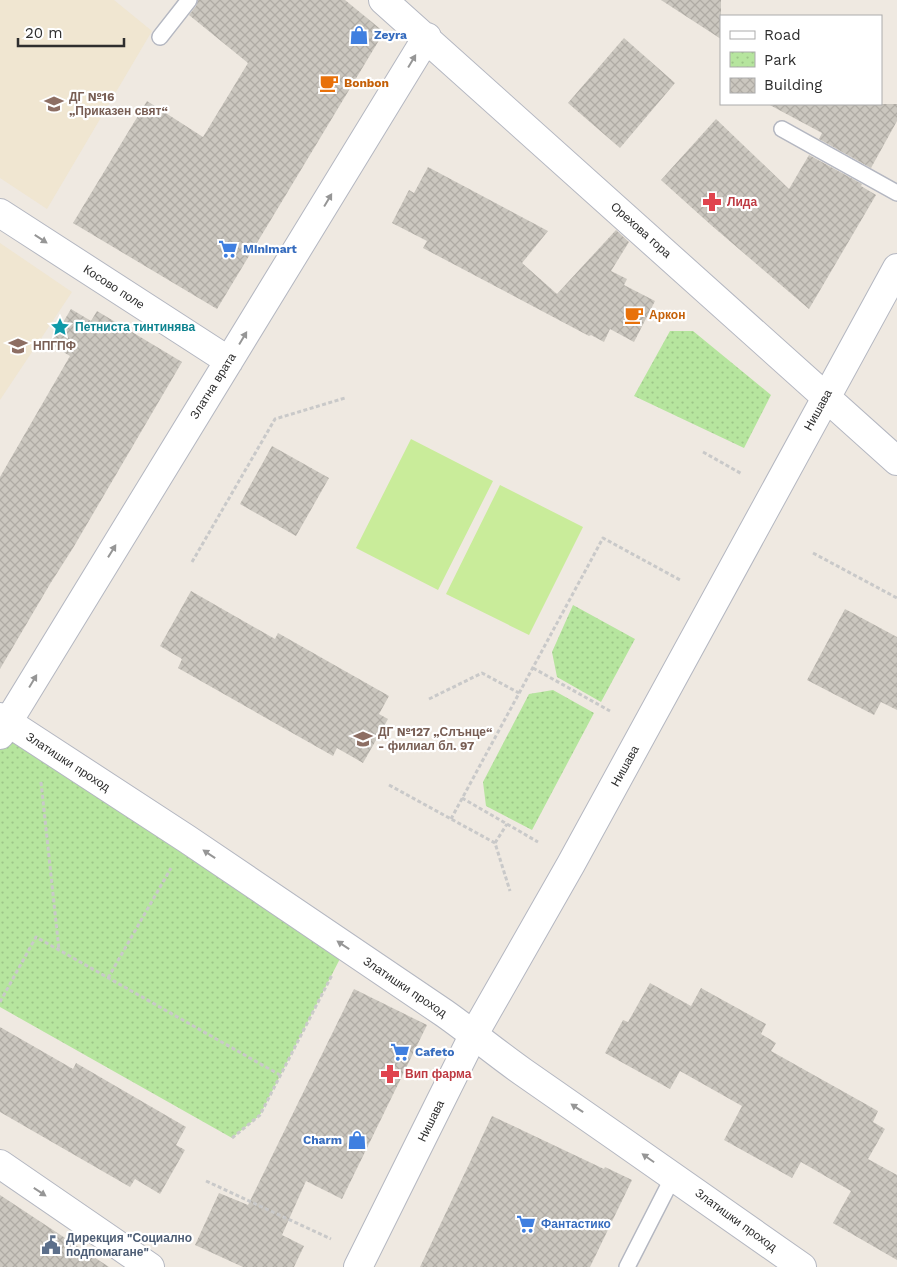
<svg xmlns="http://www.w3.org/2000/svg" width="897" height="1267" font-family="'Work Sans',sans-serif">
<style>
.education{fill:#f0e6d1}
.park{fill:url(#park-dots)}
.pitch{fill:#c9ec9a}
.building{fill:url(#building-cross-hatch)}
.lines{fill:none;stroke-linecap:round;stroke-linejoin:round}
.service-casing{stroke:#b4b7c1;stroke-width:18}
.minor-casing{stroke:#b4b7c1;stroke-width:30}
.tertiary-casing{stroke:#b4b7c1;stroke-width:30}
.path{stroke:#c9c9c9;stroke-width:3;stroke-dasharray:4 2.5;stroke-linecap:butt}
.service{stroke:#fff;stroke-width:15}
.minor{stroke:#fff;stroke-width:28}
.tertiary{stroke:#fff;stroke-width:28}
.oneway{fill:#969696}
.labels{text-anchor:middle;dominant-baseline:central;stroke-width:4.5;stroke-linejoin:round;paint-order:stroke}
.shop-label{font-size:12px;font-weight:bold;fill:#366cbe;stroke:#fff;text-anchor:start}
.food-label{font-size:12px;font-weight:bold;fill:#c56008;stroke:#fff;text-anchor:start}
.education-label{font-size:12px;font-weight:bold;fill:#785e54;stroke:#fff;text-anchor:start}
.health-label{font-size:12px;font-weight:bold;fill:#be3a42;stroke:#fff;text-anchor:start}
.street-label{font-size:12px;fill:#2e2e2e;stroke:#fff}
.culture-label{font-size:12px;font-weight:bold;fill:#0d838f;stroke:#fff;text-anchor:start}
.service-label{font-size:12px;font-weight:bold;fill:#4e5e75;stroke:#fff;text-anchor:start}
</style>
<defs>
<pattern id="park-dots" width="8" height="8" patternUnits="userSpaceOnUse" patternTransform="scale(1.25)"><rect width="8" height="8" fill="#b6e59e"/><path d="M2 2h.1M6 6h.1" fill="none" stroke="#9dc588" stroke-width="1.8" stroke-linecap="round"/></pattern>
<pattern id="building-cross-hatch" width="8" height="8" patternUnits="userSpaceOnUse" patternTransform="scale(1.25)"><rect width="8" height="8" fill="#cbc7bf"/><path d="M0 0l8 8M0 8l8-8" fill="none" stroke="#afaba4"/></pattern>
</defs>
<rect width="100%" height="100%" fill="#efe9e1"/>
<path class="education" d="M0 0H114L152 31 47 209 0 178Z
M0 243 72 292 0 400Z"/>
<path class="park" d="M670 331H693L771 395 744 448 634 396Z
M573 605 635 639 601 702 557 677 552 652Z
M553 690 594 713 532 830 486 806 483 782 529 694Z
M7 722 346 947 260 1115 232 1138 0 1007V735Z"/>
<path class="pitch" d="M411 439 493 481 438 590 356 548Z
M500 485 583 527 529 635 446 594Z"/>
<path class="building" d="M198 0H345L384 32 217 309 73 223 147 101 203 137 248 63 189 15 196 6Z
M661 0H721V39Z
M624 38 675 83 620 148 568 103Z
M768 104H897V121L871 168 819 139 822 133Z
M716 119 789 189 809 155 862 184 861 186 876 195 809 309 711 225 661 180Z
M428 167 548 231 522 263 557 294 616 230 629 242 611 271 627 279 624 285 655 301 634 342 610 329 604 342 591 335 589 336 423 248 427 241 392 223 409 190 414 193Z
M71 309 91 321 97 311 182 362 73 548 50 584 0 669V477L70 356 50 344Z
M272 446 329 478 296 536 240 504Z
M191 591 275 639 278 633 389 696 379 714 388 719 363 763 337 748 333 756 178 668 182 659 160 646Z
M845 609 897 637V710L881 702 874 715 807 680Z
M650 983 691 1006 701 988 766 1024 761 1034 776 1043 771 1051 878 1111 873 1122 885 1129 868 1159 897 1175V1260L833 1223 851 1191 801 1162 792 1178 724 1140 742 1106 680 1071 670 1089 605 1053 623 1020 628 1022Z
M354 989 427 1025 342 1199 306 1181 282 1235 304 1246 294 1267H243L195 1245 219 1193 248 1205Z
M0 1027 73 1069 76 1063 186 1127 176 1145 185 1150 160 1194 135 1179 130 1187 0 1112Z
M492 1116 604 1169 605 1167 632 1180 590 1267H420Z
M0 1195 109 1267H0Z"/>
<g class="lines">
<g class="service-casing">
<path id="service" d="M160 37 189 0
M782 129 897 193
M627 1267 674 1175"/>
</g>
<g class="minor-casing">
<path id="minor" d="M383 0 897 461
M0 213 229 361
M0 717 187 839 444 1013C471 1032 496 1053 523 1072 616 1137 709 1201 802 1267
M0 735 427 37
M0 1164 150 1267"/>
</g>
<g class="tertiary-casing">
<path id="tertiary" d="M358 1267 474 1034 571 864 897 268"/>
</g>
<path class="path" d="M703 452 742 474
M813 553 897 598
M192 562 275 419 345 398
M533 668 610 711
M429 699 482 673 519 693
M41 782 59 950
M389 785 495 843 510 891
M462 798 538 842
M451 819 603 538 682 581
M495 843 507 824
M108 978 171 868
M0 1002 36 937 280 1075
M232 1138 260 1115 332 975
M206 1181 331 1239"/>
<use href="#service" class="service"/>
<use href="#minor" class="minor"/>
<use href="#tertiary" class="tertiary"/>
</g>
<defs><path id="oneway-solid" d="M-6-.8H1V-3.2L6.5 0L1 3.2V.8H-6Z" transform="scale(1.25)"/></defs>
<g class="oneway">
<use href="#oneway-solid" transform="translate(412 61) rotate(-59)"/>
<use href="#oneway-solid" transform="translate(328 200) rotate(-59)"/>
<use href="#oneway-solid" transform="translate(41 239) rotate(33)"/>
<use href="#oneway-solid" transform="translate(243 338) rotate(-59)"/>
<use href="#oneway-solid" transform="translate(112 551) rotate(-58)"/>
<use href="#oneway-solid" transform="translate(33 681) rotate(-59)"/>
<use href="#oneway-solid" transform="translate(209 854) rotate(-146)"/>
<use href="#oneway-solid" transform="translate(343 945) rotate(-146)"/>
<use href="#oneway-solid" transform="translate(577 1108) rotate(-146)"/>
<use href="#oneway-solid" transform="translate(648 1158) rotate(-145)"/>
<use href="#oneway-solid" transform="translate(40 1192) rotate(34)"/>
</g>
<defs>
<g id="shop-bare" transform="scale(1.5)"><path d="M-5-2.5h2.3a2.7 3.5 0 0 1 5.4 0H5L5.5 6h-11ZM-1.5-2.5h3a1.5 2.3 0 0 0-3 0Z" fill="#3f7fe0" stroke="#fff" stroke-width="2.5" paint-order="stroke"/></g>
<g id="cafe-bare" transform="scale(1.5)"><path d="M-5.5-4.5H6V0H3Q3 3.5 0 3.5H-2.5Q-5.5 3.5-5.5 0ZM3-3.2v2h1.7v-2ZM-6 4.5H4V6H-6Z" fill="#e8710a" stroke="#fff" stroke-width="2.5" paint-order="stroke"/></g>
<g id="school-bare" transform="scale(1.5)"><path d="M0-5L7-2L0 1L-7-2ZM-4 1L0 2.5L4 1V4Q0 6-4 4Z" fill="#8d6e63" stroke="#fff" stroke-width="2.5" paint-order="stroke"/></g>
<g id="pharmacy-bare" transform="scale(1.5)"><path d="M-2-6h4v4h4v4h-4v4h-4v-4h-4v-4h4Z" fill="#e0444e" stroke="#fff" stroke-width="2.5" paint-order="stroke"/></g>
<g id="supermarket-bare" transform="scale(1.5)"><path d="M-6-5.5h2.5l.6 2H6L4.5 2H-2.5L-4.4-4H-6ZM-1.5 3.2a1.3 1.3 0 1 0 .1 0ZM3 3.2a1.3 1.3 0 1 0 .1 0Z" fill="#3f7fe0" stroke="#fff" stroke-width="2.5" paint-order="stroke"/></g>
<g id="sight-bare" transform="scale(1.5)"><path d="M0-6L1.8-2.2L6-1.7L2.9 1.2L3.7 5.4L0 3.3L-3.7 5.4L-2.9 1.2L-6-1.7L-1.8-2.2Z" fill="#0f9aa8" stroke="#fff" stroke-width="2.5" paint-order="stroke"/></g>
<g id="civic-bare" transform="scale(1.5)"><path d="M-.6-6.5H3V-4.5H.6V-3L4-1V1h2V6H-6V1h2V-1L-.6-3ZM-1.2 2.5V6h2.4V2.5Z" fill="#5c6f8a" stroke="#fff" stroke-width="2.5" paint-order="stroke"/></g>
</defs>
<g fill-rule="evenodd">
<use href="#shop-bare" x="359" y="35"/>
<use href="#cafe-bare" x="329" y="83"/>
<use href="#school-bare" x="54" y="104"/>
<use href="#pharmacy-bare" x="712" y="202"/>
<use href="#supermarket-bare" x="228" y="249"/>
<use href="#cafe-bare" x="634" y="315"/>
<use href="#sight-bare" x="60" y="327"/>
<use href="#school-bare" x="18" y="346"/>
<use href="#school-bare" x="363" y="739"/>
<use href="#supermarket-bare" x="400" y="1052"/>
<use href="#pharmacy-bare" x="390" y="1074"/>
<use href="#shop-bare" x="357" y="1140"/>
<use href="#supermarket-bare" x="526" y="1224"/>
<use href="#civic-bare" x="51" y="1245"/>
</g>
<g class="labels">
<g class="shop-label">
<text x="374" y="35">Zeyra</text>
<text x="243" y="249">Minimart</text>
<text x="415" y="1052">Cafeto</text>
<text x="342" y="1140" text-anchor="end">Charm</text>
<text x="541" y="1224">Фантастико</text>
</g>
<g class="food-label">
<text x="344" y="83">Bonbon</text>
<text x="649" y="315">Аркон</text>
</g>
<g class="education-label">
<text x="69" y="97">ДГ №16<tspan x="69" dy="14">„Приказен свят“</tspan></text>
<text x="33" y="346">НПГПФ</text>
<text x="378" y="732">ДГ №127 „Слънце“<tspan x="378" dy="14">- филиал бл. 97</tspan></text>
</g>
<g class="health-label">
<text x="727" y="202">Лида</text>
<text x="405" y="1074">Вип фарма</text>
</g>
<g class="street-label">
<text transform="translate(641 230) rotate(42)">Орехова гора</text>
<text transform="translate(114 287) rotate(33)">Косово поле</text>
<text transform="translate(213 386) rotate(-58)">Златна врата</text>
<text transform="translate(818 410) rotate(-61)">Нишава</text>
<text transform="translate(68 762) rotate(33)">Златишки проход</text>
<text transform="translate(625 766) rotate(-61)">Нишава</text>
<text transform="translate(405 987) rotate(34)">Златишки проход</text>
<text transform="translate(431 1121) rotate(-64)">Нишава</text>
<text transform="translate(736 1220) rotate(36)">Златишки проход</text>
</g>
<g class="culture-label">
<text x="75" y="327">Петниста тинтинява</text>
</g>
<g class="service-label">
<text x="66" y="1238">Дирекция "Социално<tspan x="66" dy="14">подпомагане"</tspan></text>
</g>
</g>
<rect x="720" y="15" width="162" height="90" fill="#ffffff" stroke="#ababab"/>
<rect x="730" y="31" width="25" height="8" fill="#ffffff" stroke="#ababab"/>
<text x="764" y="40" font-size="15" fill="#2e2e2e">Road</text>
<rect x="730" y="52" width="25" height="15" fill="url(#park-dots)" stroke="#ababab"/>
<text x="764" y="65" font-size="15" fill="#2e2e2e">Park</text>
<rect x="730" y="78" width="25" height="15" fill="url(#building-cross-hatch)" stroke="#ababab"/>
<text x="764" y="90" font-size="15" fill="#2e2e2e">Building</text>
<path d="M18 38v8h106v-8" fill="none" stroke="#2e2e2e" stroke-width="2.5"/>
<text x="25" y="38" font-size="15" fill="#2e2e2e" stroke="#ffffff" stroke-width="4" paint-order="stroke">20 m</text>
</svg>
